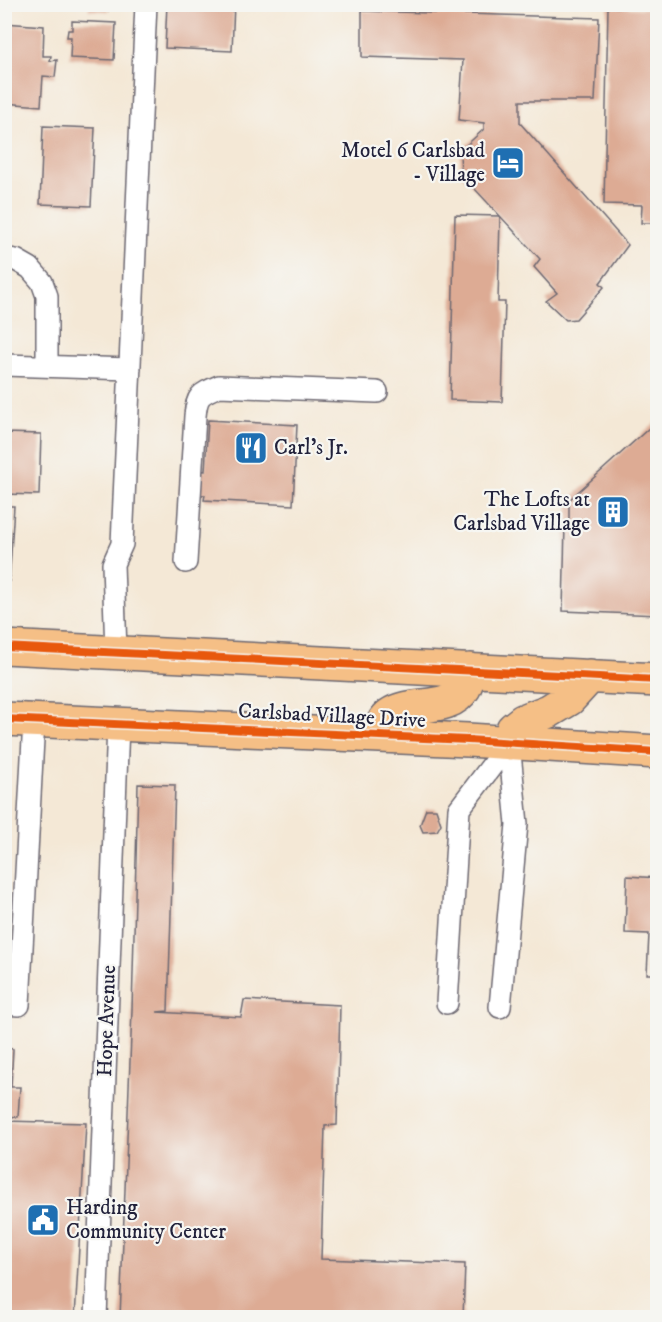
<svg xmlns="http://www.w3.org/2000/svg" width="662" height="1322" font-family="'IM FELL DW Pica',serif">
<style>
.building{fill:#ddab94}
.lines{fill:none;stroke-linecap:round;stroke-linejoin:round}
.lane-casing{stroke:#6c6771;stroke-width:24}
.primary-casing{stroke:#6c6771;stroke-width:36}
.lane{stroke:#fff;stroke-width:21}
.primary{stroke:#f5bf86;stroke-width:33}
.cycleway-casing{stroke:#f6f6f2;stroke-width:11}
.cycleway{stroke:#e8590c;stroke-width:8}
.labels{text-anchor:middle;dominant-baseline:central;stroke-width:4.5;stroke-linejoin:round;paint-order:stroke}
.poi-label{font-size:21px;fill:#22223b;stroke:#f6f6f2;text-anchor:end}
.street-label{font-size:21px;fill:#22223b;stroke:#f6f6f2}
</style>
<rect width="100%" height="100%" fill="#f6f6f2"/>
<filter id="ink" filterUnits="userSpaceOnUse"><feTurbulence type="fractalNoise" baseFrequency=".0167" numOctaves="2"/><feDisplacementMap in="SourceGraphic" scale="12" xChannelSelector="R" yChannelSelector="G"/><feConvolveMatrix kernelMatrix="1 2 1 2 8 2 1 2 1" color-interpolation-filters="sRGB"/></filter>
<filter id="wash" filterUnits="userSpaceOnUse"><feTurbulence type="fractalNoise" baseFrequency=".008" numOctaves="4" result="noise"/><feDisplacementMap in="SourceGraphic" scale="24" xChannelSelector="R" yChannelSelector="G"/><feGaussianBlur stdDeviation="1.35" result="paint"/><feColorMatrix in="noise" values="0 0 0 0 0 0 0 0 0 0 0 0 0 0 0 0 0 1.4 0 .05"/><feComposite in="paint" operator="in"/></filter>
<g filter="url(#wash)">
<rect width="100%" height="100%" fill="#f4e8d6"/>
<g id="blocks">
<path class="building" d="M89 4H108V11L89 10Z
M167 4H234L232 51 165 48Z
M608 7 658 9V223H641L642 205 604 204Z
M362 11 599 18 595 101H520V123L628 245 600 283 604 287 576 319 566 320 546 301 557 293 534 267 540 259 461 174 460 151 484 129V123L459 120 463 60 362 57Z
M72 21 116 23 114 60 70 58 71 37H67L68 30H72Z
M4 23 44 26 43 56H51L50 61 57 60 55 77 43 76 41 106 4 103Z
M43 126 95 128 91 206 40 204Z
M455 215 500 216 498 302H505L502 402 450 400Z
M208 420 297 425 293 505 204 500 205 495 180 494 181 470 205 471Z
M658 420V615L563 611 565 524H569V500Z
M4 433 41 434 39 495 4 494Z
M4 506H14L8 601H4Z
M138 784 175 785 168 1011 157 1012 241 1017 244 1000 340 1005 337 1125 325 1126 321 1259 465 1264 463 1318H120L132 1010Z
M426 809H436L441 824 437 831 423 832 420 825Z
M627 876 658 878V974H647L649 934 625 933Z
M4 1048 13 1049 11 1087H20L18 1117 4 1116Z
M4 1121 86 1123 75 1318H4Z"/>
</g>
</g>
<g filter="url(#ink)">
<use href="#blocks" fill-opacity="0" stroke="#6c6771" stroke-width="1.5"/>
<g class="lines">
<g class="lane-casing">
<path id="lane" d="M4 258 16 260 30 268 42 282 47 296V366
M4 365 130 369
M186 562 195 416C197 395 200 394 219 386L377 392
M116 652 113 564 122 544 146 4
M447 1003 459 809 509 743
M4 1004 19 1005 34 720
M500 1007 517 824 509 743
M96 1318 118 724"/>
</g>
<g class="primary-casing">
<path id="primary" d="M4 647 658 680
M4 719 468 740 658 752
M378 736C381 729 383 720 390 715 411 700 449 713 464 688 467 682 469 675 471 670
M509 743 513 729 523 721 549 711 569 699 590 676"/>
</g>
<use href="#lane" class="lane"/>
<use href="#primary" class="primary"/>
<g class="cycleway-casing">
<path id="cycleway" d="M4 647 658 680
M4 719 468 740 658 752"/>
</g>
<use href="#cycleway" class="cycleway"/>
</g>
</g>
<defs>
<g id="hotel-square" transform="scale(1.725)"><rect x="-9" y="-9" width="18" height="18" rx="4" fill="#1f6fb2" stroke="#f6f6f2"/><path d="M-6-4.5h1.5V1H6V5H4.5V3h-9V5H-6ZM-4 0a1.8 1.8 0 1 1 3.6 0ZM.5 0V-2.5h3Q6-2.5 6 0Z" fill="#fff"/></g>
<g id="restaurant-square" transform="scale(1.725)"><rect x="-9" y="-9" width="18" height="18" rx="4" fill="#1f6fb2" stroke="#f6f6f2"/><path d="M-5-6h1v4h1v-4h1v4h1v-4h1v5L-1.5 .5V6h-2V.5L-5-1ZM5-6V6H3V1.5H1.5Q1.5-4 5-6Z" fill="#fff"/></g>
<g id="building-square" transform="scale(1.725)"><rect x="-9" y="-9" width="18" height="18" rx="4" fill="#1f6fb2" stroke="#f6f6f2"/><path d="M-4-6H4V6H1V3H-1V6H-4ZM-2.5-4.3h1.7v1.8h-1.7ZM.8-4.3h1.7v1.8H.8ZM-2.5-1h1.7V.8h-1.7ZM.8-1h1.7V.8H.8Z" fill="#fff"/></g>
<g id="civic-square" transform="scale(1.725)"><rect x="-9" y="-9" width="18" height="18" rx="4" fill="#1f6fb2" stroke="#f6f6f2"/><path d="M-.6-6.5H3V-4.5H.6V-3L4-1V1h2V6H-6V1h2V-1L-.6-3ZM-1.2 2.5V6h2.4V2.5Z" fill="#fff"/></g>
</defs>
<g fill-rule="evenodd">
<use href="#hotel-square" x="508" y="163"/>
<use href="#restaurant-square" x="251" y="448"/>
<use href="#building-square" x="613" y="512"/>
<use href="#civic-square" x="43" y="1220"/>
</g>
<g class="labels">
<g class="poi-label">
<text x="485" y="151">Motel 6 Carlsbad<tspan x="485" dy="24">- Village</tspan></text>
<text x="274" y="448" text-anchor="start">Carl's Jr.</text>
<text x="590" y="500">The Lofts at<tspan x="590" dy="24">Carlsbad Village</tspan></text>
<text x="66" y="1208" text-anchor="start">Harding<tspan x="66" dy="24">Community Center</tspan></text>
</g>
<g class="street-label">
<text transform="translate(332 716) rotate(3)">Carlsbad Village Drive</text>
<text transform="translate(107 1021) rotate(-88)">Hope Avenue</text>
</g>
</g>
<rect width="662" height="1322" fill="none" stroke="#f6f6f2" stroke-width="24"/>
</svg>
